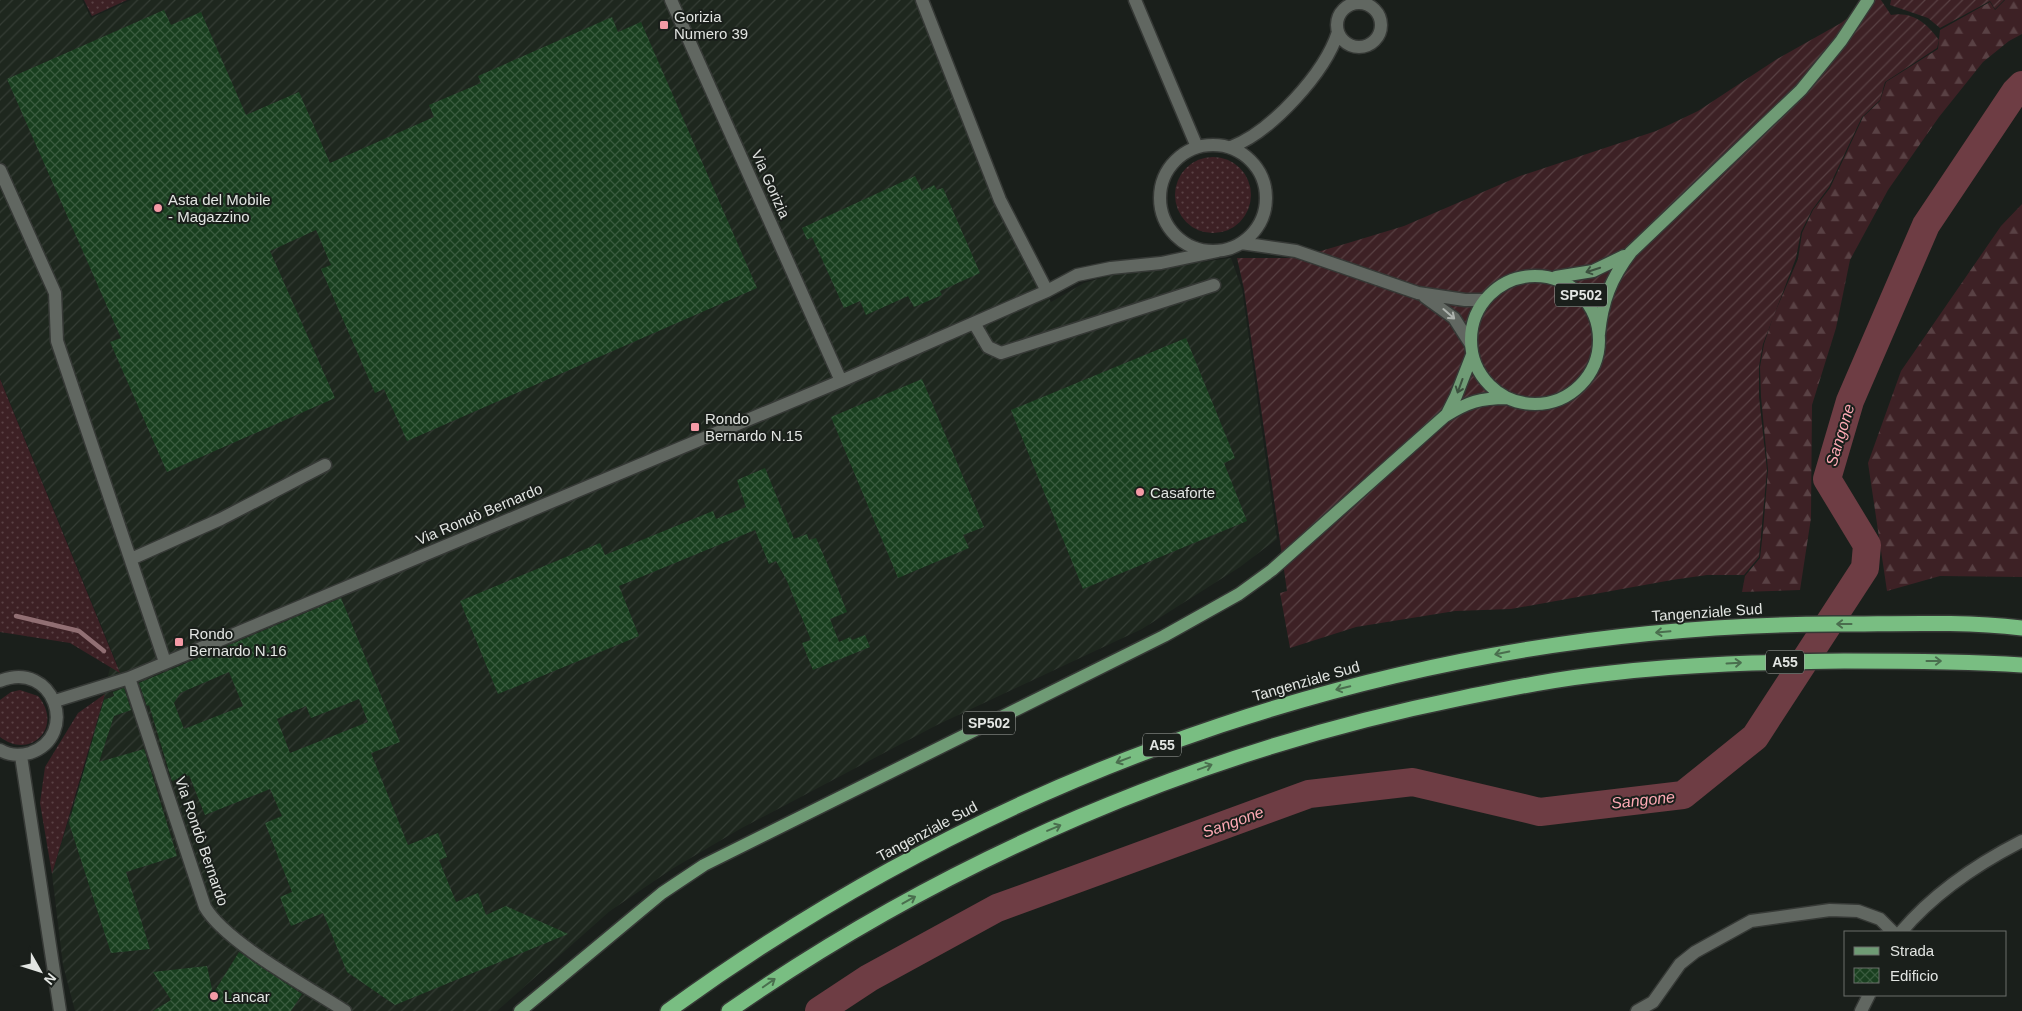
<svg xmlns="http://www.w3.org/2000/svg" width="2022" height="1011" font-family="Arial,sans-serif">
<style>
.industrial{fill:url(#industrial-furrows)}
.grass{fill:url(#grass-dots)}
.forest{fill:url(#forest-firs)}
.garden{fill:url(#garden-furrows)}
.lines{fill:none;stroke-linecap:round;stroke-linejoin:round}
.stream{stroke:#916f73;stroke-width:4.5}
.river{stroke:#6e3d44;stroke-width:28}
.building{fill:url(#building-cross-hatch);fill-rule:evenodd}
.minor-casing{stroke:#363936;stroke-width:15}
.major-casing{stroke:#363936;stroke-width:15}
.highway-casing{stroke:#363936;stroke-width:18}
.minor{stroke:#616761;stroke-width:12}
.major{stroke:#6f9b75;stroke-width:12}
.highway{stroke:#79be82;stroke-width:15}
.oneway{stroke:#3c513f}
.oneway2{stroke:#aeb3ae}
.oneway3{stroke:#4a6e4e}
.poi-dot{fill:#f49aa6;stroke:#1a1f1b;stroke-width:2}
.labels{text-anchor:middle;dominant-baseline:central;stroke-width:4;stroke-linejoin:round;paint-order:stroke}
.shield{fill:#1a1f1b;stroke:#a6aaa6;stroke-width:1}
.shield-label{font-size:14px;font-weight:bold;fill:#e2e5e2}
.poi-label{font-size:15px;fill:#e2e5e2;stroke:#1a1f1b;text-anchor:start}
.street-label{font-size:15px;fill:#e2e5e2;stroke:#1a1f1b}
.water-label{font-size:16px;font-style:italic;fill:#fda9b4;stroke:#1a1f1b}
</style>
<defs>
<pattern id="industrial-furrows" width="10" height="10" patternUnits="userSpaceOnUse" patternTransform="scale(1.25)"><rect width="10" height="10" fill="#1e271e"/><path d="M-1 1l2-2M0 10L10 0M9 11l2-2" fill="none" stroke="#343c34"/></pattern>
<pattern id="grass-dots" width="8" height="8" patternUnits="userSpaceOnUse" patternTransform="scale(1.25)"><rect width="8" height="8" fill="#3d2125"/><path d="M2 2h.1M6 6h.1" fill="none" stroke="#594144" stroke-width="1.8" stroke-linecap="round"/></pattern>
<pattern id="forest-firs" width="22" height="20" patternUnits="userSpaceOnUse" patternTransform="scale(1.25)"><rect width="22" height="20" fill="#3d2125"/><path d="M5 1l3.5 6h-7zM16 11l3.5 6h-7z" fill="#594144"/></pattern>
<pattern id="garden-furrows" width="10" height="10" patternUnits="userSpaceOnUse" patternTransform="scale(1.25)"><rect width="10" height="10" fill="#3d2125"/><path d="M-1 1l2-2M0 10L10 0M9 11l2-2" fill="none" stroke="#594144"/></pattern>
<pattern id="building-cross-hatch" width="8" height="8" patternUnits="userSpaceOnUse" patternTransform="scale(1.25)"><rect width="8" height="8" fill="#193f1f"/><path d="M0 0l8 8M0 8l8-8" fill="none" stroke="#3a5b3f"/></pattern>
</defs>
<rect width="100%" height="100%" fill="#1a1f1b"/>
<path class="industrial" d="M0 0H82L91 18 131 0H917L996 202 1051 302 1084 283 1114 274 1231 258 1242 289 1277 539 1240 567 1142 629 937 725 740 829 672 869 610 911 497 1011H75L63 965 52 874 85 766 110 668 117 664 0 378Z"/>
<path class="grass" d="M84 0H127L92 16Z
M1175 195a38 38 0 1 1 76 0a38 38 0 1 1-76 0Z
M0 379 120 673 70 643 0 632Z
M20 690 38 696C64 726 31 761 0 737V700L11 692Z
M105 694 52 874 40 803 45 767 78 713Z"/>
<path class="forest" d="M2005 0H2022V34L2009 41 1983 62 1939 117 1888 190 1850 260 1836 328 1812 405 1811 518 1800 590 1742 592 1745 576 1760 558 1763 531 1768 470 1761 397 1760 367 1764 344 1773 317 1798 259 1802 233 1813 210 1830 188 1863 117 1880 101 1886 82 1938 49 1940 30 1990 2 1995 10Z
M2022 204V577L1940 576 1887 591 1868 463 1901 371 2001 226Z"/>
<path class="garden" d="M1871 0H1881L1891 15C1912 11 1927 23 1939 40L1937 48 1885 82 1880 100 1862 117 1829 187 1812 210 1801 232 1796 258 1763 344 1759 366V397L1767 470 1759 557 1744 575H1707L1672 580 1511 609 1455 611 1356 627 1290 648 1280 593 1287 591 1244 289 1237 258H1297L1348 243 1404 226 1520 176 1656 131 1698 111 1777 59 1841 23Z
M2004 0 1995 9 1990 1 1940 28 1928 18 1890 5 1891 0Z"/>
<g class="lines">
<path class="stream" d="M16 616 79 631 104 651"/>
<path class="river" d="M819 1011 869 978 997 908 1309 794 1413 782 1540 812 1683 795 1755 737 1865 568 1867 545 1827 479 1850 401 1926 225 2015 92 2022 85"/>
</g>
<path class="building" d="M164 10 171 25 201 12 246 115 299 92 330 163 434 117 429 105 481 83 478 76 612 17 618 32 641 22 757 288 407 441 384 389 375 393 321 269 331 265 316 230 270 251 335 398 167 472 110 342 121 338 7 79Z
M915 176 922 191 934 185 937 190 943 188 980 273 940 291 942 295 914 307 908 296 866 315 860 301 844 308 812 237 807 240 802 228Z
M1186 338 1235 458 1224 463 1247 521 1083 589 1011 410Z
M922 379 984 527 963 535 969 548 898 578 831 417Z
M765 468 794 539 807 534 809 540 816 538 836 584 847 612 830 619 839 642 850 637 852 640 865 635 870 647 813 670 802 643 811 640 787 581 776 561 769 564 755 530 619 586 639 636 498 694 460 601 600 543 605 555 713 511 716 519 746 507 737 480Z
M341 598 400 742 371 753 408 845 438 833 447 857 439 860 456 902 478 893 486 915 506 906 568 934 395 1005 347 972 323 913 291 926 280 897 292 892 265 823 282 816 270 789 205 815 189 775 172 781 149 705 147 706 139 683ZM229 672 243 706 184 729 174 703 180 693ZM359 699 368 722 290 753 277 719 306 706 311 718Z
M124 688 131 710 114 716 99 762 144 749 177 856 126 872 150 949 111 953 69 823 104 700 114 696 113 692Z
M239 952 302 994 291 1011H153L171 1000 153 972 207 966 213 994Z"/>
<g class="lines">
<g class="minor-casing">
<path id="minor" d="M671 0 841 381
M922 0 1000 200 1047 291
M1135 0 1197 147
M1337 25a22 22 0 1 1 44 0a22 22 0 1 1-44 0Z
M1160 198a53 53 0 1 1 106 0a53 53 0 1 1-106 0Z
M1231 147C1271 132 1325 73 1338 32
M0 170 55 293 57 341 165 662
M1241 243 1296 251 1418 293 1465 300H1484
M1425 297 1454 318 1470 343
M974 323 988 347 1001 353 1214 285
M131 559 221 519 325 465
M129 678 205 907C225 942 308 987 345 1011
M0 681C54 659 80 736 30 753 19 756 10 756 0 750
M55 701 129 678 841 381 1047 291 1077 275 1111 268 1161 263 1218 251
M21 756 60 1011
M1901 932C1934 893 1977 864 2022 841
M1637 1011 1653 1002 1680 964 1695 952 1751 921 1830 910 1858 911 1880 919 1893 932
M1861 1011 1869 995"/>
</g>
<g class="major-casing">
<path id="major" d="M1471 340a64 64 0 1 1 128 0a64 64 0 1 1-128 0Z
M1556 277 1593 271 1624 256
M1599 334C1602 302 1611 278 1631 252L1801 90 1841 41 1868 0
M1447 414 1456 396 1472 355
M520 1011 662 893 704 865 1164 636 1239 594 1272 570 1445 416C1468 402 1480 398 1507 398"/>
</g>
<g class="highway-casing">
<path id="highway" d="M668 1011C1009 763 1412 626 1834 624 1897 624 1960 621 2022 628
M729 1011C949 858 1199 751 1462 698 1511 688 1561 678 1611 673 1688 664 1766 662 1844 661 1903 661 1962 661 2022 665"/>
</g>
<use href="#minor" class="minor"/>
<use href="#major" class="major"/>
<use href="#highway" class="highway"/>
</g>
<defs><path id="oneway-shaft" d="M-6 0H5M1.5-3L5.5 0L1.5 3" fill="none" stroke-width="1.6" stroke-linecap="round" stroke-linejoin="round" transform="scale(1.25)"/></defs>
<g class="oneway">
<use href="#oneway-shaft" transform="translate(1593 270) rotate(162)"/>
<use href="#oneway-shaft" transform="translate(1460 386) rotate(110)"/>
</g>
<use class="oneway2" href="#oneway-shaft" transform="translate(1449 314) rotate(41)"/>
<g class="oneway3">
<use href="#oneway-shaft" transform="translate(1844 624) rotate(180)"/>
<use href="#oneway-shaft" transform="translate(1663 632) rotate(175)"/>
<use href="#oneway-shaft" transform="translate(1502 653) rotate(168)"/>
<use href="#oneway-shaft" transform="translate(1934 661)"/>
<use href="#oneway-shaft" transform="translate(1734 663) rotate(-3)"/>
<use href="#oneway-shaft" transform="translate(1343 688) rotate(166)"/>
<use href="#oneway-shaft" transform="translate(1123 760) rotate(159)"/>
<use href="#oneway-shaft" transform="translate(1205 767) rotate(-20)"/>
<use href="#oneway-shaft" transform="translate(1054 828) rotate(-23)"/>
<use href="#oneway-shaft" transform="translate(909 900) rotate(-29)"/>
<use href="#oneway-shaft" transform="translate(769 983) rotate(-35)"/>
</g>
<g class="poi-dot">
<rect x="659" y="20" width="10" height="10" rx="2.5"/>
<circle cx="158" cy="208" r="5"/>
<rect x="690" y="422" width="10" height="10" rx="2.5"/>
<circle cx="1140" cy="492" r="5"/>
<rect x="174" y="637" width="10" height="10" rx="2.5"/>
<circle cx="214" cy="996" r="5"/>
</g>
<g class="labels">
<g class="shield">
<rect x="1555" y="283.5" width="52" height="23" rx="4"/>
<rect x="1766" y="650.5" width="38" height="23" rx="4"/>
<rect x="963" y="711.5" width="52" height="23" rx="4"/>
<rect x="1143" y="733.5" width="38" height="23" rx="4"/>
</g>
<g class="shield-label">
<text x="1581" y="295">SP502</text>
<text x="1785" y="662">A55</text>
<text x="989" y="723">SP502</text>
<text x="1162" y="745">A55</text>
</g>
<g class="poi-label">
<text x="674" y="16">Gorizia<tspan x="674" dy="17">Numero 39</tspan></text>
<text x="168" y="199">Asta del Mobile<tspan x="168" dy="17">- Magazzino</tspan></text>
<text x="705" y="418">Rondo<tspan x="705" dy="17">Bernardo N.15</tspan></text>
<text x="1150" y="492">Casaforte</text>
<text x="189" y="633">Rondo<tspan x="189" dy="17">Bernardo N.16</tspan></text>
<text x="224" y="996">Lancar</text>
</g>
<g class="street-label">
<text transform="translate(771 184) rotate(66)">Via Gorizia</text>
<text transform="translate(479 514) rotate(-23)">Via Rondò Bernardo</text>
<text transform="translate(1707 612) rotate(-4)">Tangenziale Sud</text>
<text transform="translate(1306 681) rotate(-16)">Tangenziale Sud</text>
<text transform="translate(927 831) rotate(-28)">Tangenziale Sud</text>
<text transform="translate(202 841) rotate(71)">Via Rondò Bernardo</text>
</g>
<g class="water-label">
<text transform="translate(1840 435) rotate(-73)">Sangone</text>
<text transform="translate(1643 800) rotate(-6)">Sangone</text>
<text transform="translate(1233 822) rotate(-20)">Sangone</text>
</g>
</g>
<rect x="1844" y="931" width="162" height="65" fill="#1a1f1b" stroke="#6a6e6b"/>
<rect x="1854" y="947" width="25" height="8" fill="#6f9b75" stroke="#6a6e6b"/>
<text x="1890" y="956" font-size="15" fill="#e2e5e2">Strada</text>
<rect x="1854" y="968" width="25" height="15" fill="url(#building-cross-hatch)" stroke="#6a6e6b"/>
<text x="1890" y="981" font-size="15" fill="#e2e5e2">Edificio</text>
<g transform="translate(40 971) rotate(129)" stroke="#1a1f1b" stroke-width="4" paint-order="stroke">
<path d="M0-4L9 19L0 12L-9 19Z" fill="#e2e5e2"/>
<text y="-8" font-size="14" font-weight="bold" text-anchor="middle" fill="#e2e5e2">N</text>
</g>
</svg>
